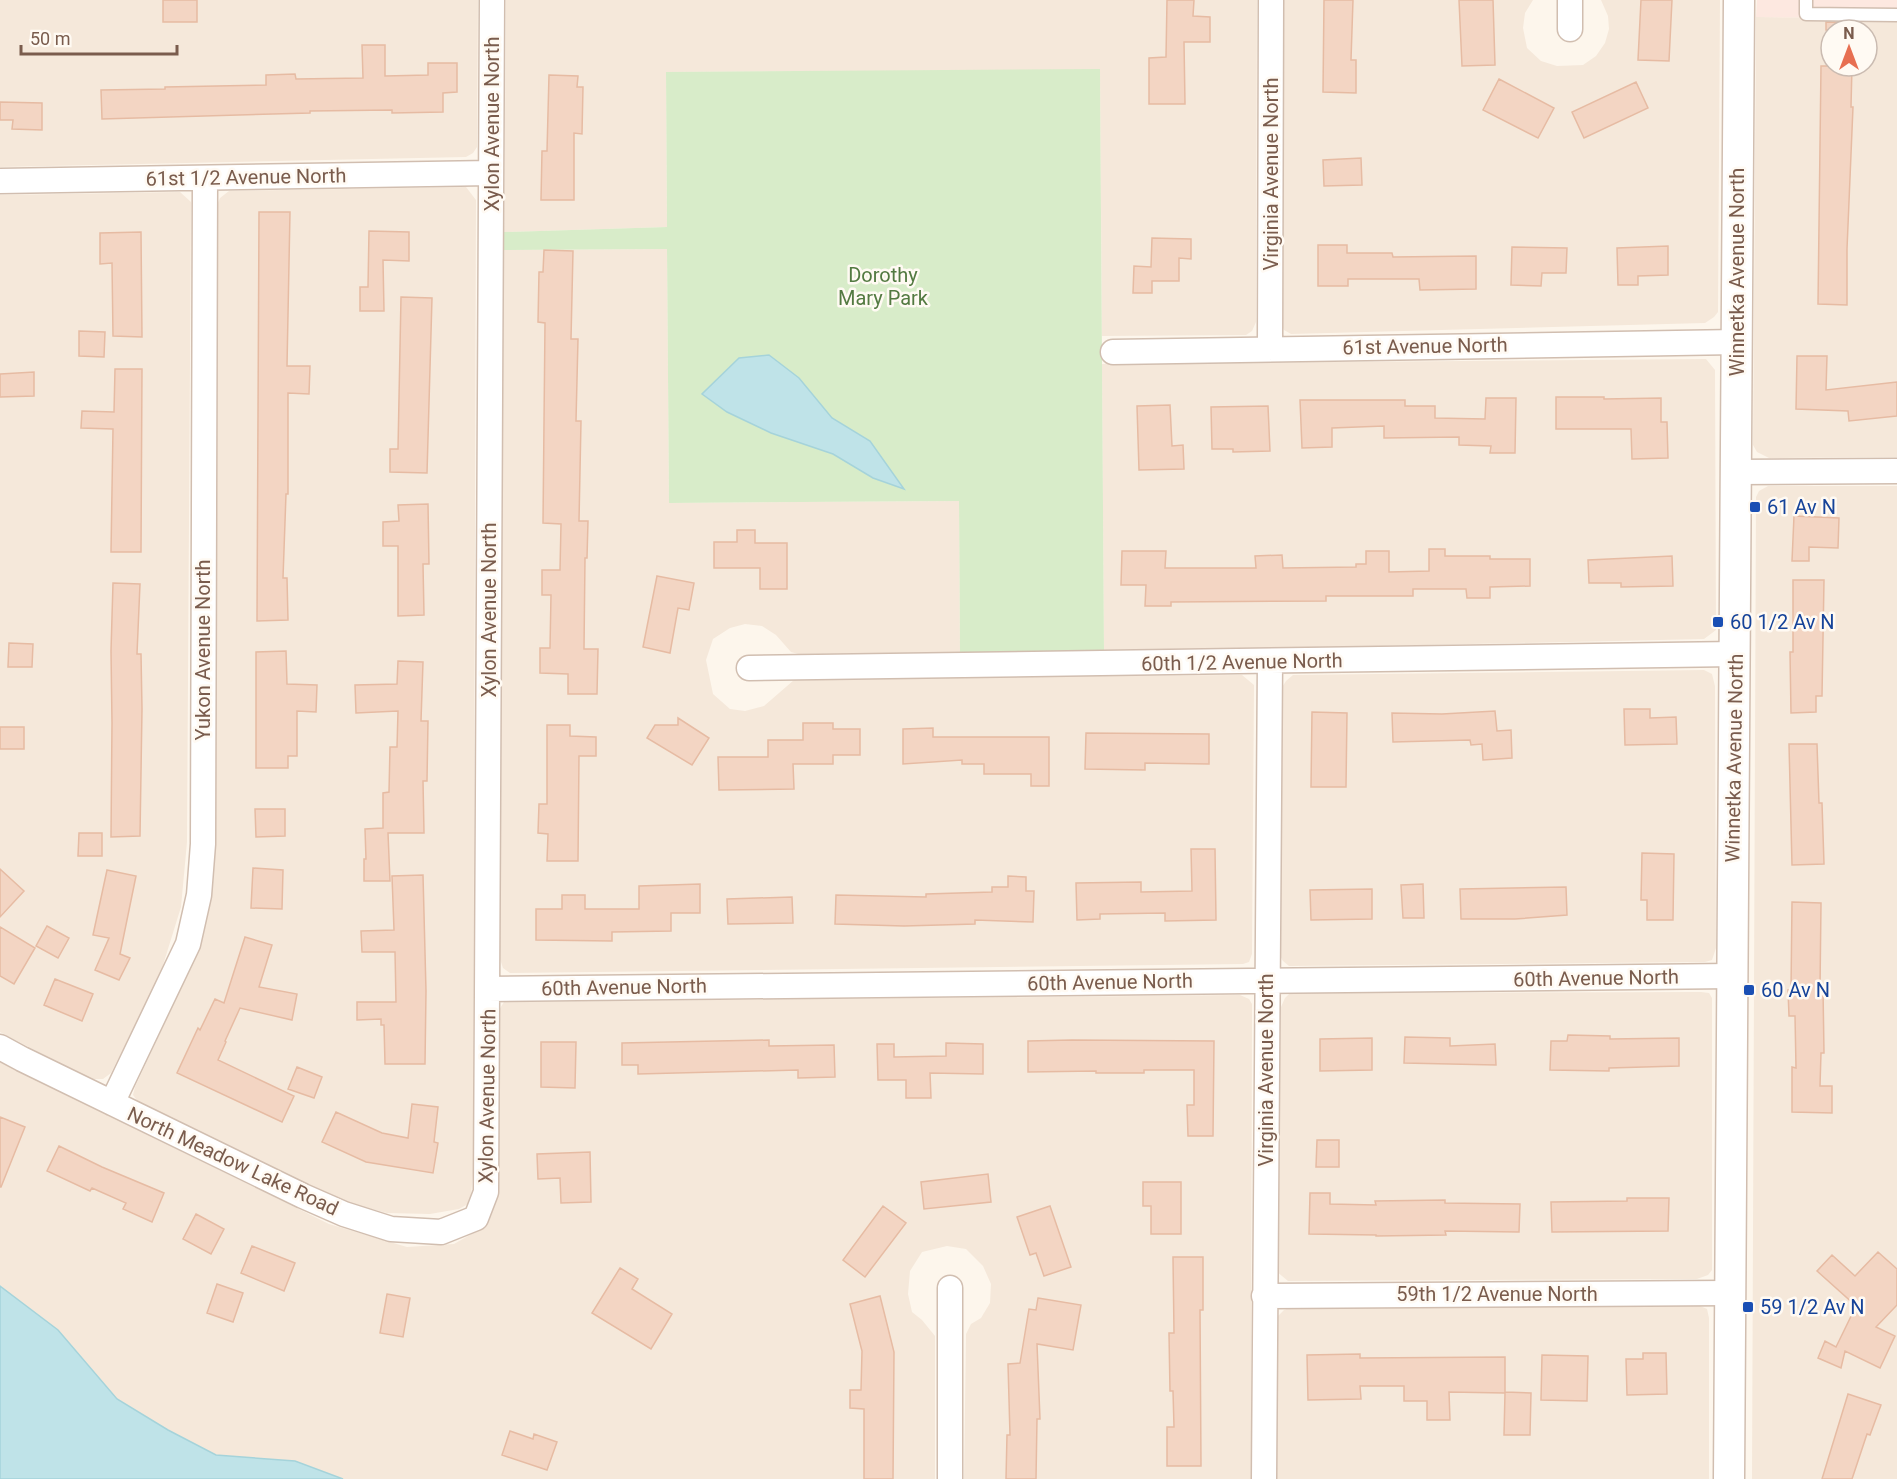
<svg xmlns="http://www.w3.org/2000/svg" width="1897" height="1479" font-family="Roboto,sans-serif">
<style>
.residential{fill:#f5e8da;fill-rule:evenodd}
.commercial{fill:#fde8e0}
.green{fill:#d8ecc9}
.water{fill:#bfe3e8;stroke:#a5d3da;stroke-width:1.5}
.building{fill:#f3d5c3;stroke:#e6bba3;stroke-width:1.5}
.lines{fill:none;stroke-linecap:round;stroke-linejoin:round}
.service-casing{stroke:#d1beb0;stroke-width:15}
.minor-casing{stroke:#d1beb0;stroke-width:27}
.tertiary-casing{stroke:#d1beb0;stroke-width:33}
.service{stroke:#fff;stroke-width:12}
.minor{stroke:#fff;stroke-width:24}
.tertiary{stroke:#fff;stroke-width:30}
.transit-dot{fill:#1a4fb4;stroke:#fffaf3;stroke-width:2}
.labels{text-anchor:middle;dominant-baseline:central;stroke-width:5;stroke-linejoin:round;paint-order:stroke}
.street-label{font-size:20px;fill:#7a5c4d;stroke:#fffaf3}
.park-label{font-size:20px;fill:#537a41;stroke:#fffaf3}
.transit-label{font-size:20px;fill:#164399;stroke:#fffaf3;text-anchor:start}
</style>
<rect width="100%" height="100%" fill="#fdf6ec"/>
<path class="residential" d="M0 0H478L477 147 473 153 466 157 0 167Z
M506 0H1257L1256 322 1252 331 1246 335 1102 336 1100 70 666 72 667 227 504 232Z
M1284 0H1533L1525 13 1523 28 1527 48 1541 61 1557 66 1583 65 1596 56 1605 43 1609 29 1608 16 1601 0H1720L1718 312 1714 317 1705 323 1291 334 1284 330 1281 323Z
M1756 17 1897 18V457L1769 458 1757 452 1753 445ZM1831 30H1867V66H1831Z
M466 187 476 200 473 1173 471 1196 468 1204 459 1209 430 1214 387 1213 341 1201 139 1103 133 1095 135 1087 190 969 207 913 214 868 218 203 220 198 229 191Z
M180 192 191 202 187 842 181 907 159 978 111 1073 103 1079H90L0 1032V195Z
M667 249 669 503 959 501 960 653 798 654 791 652 776 635 762 626 745 624 730 628 713 639 706 660 713 694 730 709 745 711 764 706 794 680 802 678 1242 675 1254 685 1252 954 1249 962 1243 964 510 973 503 968 500 959 503 250Z
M1706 359 1715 370 1716 630 1704 639 1104 652 1102 364Z
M1768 486H1897V1479H1752L1756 497 1759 491Z
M1704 670 1712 674 1715 686 1716 948 1712 960 1705 962 1289 966 1283 961 1280 956 1281 689 1286 681 1293 675Z
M1701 992 1709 993 1712 998V1270L1708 1275 1697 1279 1288 1281 1276 1271 1281 1007 1285 998 1290 993Z
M1240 995 1249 999 1252 1004 1251 1479H964L966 1334 971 1324 981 1318 990 1303 991 1284 983 1266 966 1249 947 1246 922 1252 910 1271 908 1294 912 1312 922 1320 935 1336V1479H343L295 1461 216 1455 168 1430 117 1399 58 1330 0 1286V1062L329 1224 407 1247 454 1244 477 1231 490 1213 497 1184 499 1010 504 1002Z
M1700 1306 1707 1309 1709 1318V1479H1275L1274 1320 1284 1310 1293 1307Z"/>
<path class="commercial" d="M1757 0H1897V18L1756 17Z"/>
<path class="green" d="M1100 69 1104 652 960 653 959 501 669 503 667 249 503 250 504 232 667 227 666 72Z"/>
<path class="water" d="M769 355 799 378 832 418 870 441 904 489 873 478 833 454 771 433 727 412 702 394 739 358Z
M0 1286 58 1330 117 1399 168 1430 216 1455 295 1461 343 1479H0Z"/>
<path class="building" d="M163 0H197V22H163Z
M1167 0H1194L1193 16 1210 17V42H1184L1185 104H1149V58L1166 57Z
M1324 0H1353L1351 60H1356V93L1323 92Z
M1459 0H1493L1495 65 1462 66Z
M1641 0H1672L1669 61 1638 60Z
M1826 22 1853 23V30H1826Z
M362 45H385V76L428 75V63H457V92L443 93V112L392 113V110L310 111V113L102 119 101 90 165 89V87L266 85V75L295 74 296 79 363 78Z
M1821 66H1852L1851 107H1853L1847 249V305L1818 304Z
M549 75 578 76 577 87H583L582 134 574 133V200H541L542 151H547Z
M1499 79 1554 108 1538 138 1483 110Z
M1636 82 1648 108 1584 138 1572 112Z
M0 102 42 103V130L12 129 13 120H0Z
M1361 158 1362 185 1324 186 1323 160Z
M259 212H290L287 366H310L309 394 288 393V494H286L283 578H287L288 620 257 621Z
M369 231 409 232V261L383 260 384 311H360V287H368Z
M141 232 142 337 113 336 112 263 100 264V233Z
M1152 238 1191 239V259L1179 258V281H1152V293H1133L1134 266 1151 267Z
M1318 245H1347V253H1392L1393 257 1476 256V289L1420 290 1419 279H1348V286H1318Z
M1668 246V275L1638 276V285H1618L1617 248Z
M1512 247 1567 248 1566 273H1542L1541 286 1511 285Z
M544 250 573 251 571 339H578L576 421H581L579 521H588L587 558H585L584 649H598L597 694H568V674L540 673V648H550L551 595H542V570H560L561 524 543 523 545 323 538 322 539 272H543Z
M401 297 432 298 427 473 390 472V449H398Z
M79 331 105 332 104 357 79 356Z
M1797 356H1827L1826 390 1897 382V416L1849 421 1848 411 1796 409Z
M115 369H142L141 552H111L113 429 81 428 82 411 114 412Z
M34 372V396L0 397V374Z
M1556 397H1604V399L1661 398V422H1667L1668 458 1632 459 1631 429H1556Z
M1486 398H1516L1515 453H1490L1491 446 1459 445V437L1384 438V426L1332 428V447L1302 448 1300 400H1405V406H1435V418L1485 419Z
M1170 405 1172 446 1183 445 1184 469 1139 470 1137 406Z
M1268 406 1270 451 1233 452V449H1212L1211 407Z
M428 504 429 564H423L424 615 398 616V546H383V522L399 521 398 505Z
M1794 516 1839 518 1838 548 1809 547V561H1792Z
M737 530H755V543H787V589H760V568H714V542H737Z
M1429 549H1445V556H1490V559H1530V586L1490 587V598H1467L1466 589H1413V596H1326V601L1171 602V606H1145L1146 585H1121L1122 551H1166L1165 568H1256L1255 556 1282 555 1283 568 1356 567V564H1366V551H1389V572L1429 571Z
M1672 556 1673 586 1621 587V583H1589L1588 560Z
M657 576 694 583 689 610 678 608 670 653 643 647Z
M1793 580H1824L1822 696H1816V712L1791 713 1790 652H1793Z
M113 583 140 584 137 654H141L142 709 140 836 111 837 112 723 111 651Z
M9 643 33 644 32 667H8Z
M286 651 287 684 317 685 316 712 297 711V756H288V768H256V652Z
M398 661 423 662 421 721H428L427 781H423L424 833H388L390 881H364V859H366L365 829 383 828V793L389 792 390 747H397L398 711 356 713 355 685 397 684Z
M1624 709H1650V718L1676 717 1677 744 1625 745Z
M1495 711 1497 731 1511 730 1512 758 1483 760 1482 744 1471 745 1470 740 1393 742 1392 713 1442 714Z
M1312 712 1347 713 1346 787H1311Z
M678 718 709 738 692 765 647 738 655 725H678Z
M803 723H833V729H860V755H833V764H793L794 789 719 790 718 757H768V740H803Z
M547 725H570V736L596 737V756H579L578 861H547L548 834 538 833 539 804H547Z
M0 727H24V749H0Z
M933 728V737H1049V786H1031V774H984V764H962V760L903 764V729Z
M1086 733 1209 734V764L1145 763V770L1085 769Z
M1789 744H1817L1819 803H1822L1824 864 1792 865Z
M255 809H285V836L256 837Z
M79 833H102V856H78Z
M1191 849H1215L1216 920 1165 921V913L1100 914V919L1077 920 1076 883 1141 882V892L1192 891Z
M1642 853 1674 854 1673 920H1647V900H1641Z
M253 868 283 870 282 909 251 908Z
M0 869 24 891 0 917Z
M107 870 136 876 120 954 130 958 119 980 95 970 109 938 93 935Z
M423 875 426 991 425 1064H385L384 1025H381V1019L357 1020V1002H396L395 952H362L361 931 394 930 392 876Z
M1008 876 1026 877V891H1034L1033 922 975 920V924L904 926 835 924 836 895 926 897V894L992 892V887H1008Z
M700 884V913H671V931L612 932V941L536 940V909H562V895H585V909H639V886Z
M1423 884 1424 918H1403L1401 885Z
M1566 887 1567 915 1515 919H1461L1460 889Z
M1372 889V919L1311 920 1310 890Z
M792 897 793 923 728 924 727 899Z
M1792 902 1821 903 1820 989H1823L1824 1053H1821L1820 1086H1832V1113L1792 1112V1067L1796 1068 1795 1016H1789L1788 990H1791Z
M47 926 69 938 58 958 36 946Z
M0 927 35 948 14 984 0 976Z
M245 937 272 945 259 987 297 994 292 1020 240 1008 225 1041 226 1042 218 1060 294 1096 282 1122 177 1073 198 1028 200 1030 215 999 224 1003Z
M55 979 93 994 82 1021 44 1005Z
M1568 1035 1610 1036V1039L1679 1038V1066L1609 1068V1071L1550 1070 1551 1041H1567Z
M1405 1037 1450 1038V1046L1495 1044 1496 1065 1404 1063Z
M1372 1038V1070L1320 1071V1039Z
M769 1040V1046L834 1045 835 1077 798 1078V1070L638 1074V1065H622V1043Z
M1072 1040 1214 1041 1213 1136H1188L1187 1105H1194V1070H1144V1073H1096V1071L1028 1072V1041Z
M541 1042H576L575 1088 541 1087Z
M946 1043 983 1044V1074L930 1073 931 1098H906V1080H878L877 1044H894V1057L946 1056Z
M297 1067 322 1077 314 1098 288 1089Z
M412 1104 438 1107 434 1142 438 1143 433 1173 366 1162 322 1142 336 1112 382 1133 408 1138Z
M0 1117 25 1127 1 1187H0Z
M1317 1140H1339V1167H1316Z
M59 1146 102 1167 164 1193 152 1222 123 1209 126 1203 92 1188 90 1191 47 1171Z
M590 1152 591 1202 561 1203 560 1178 538 1179 537 1154Z
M988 1174 991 1202 924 1209 921 1182Z
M1143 1182H1181V1234H1151V1206H1143Z
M1310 1193H1330V1204L1376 1205 1375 1201 1445 1200V1203L1520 1204 1519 1232 1445 1231 1446 1235 1376 1236V1235L1309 1234Z
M1627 1198H1669L1668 1231 1552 1232 1551 1202 1627 1201Z
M883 1206 906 1223 865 1277 843 1260Z
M1050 1206 1071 1267 1044 1276 1036 1253 1030 1255 1017 1217Z
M196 1214 224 1229 211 1254 183 1239Z
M252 1246 295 1263 284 1291 241 1273Z
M1878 1252 1897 1269V1305L1876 1327 1895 1336 1880 1368 1845 1351 1841 1368 1818 1358 1825 1341 1836 1347 1856 1306 1817 1271 1832 1255 1855 1276Z
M1173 1257H1203V1310H1200L1201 1466H1167V1427H1174L1173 1391H1170L1169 1333H1174Z
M620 1268 638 1279 632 1289 672 1314 651 1349 592 1313Z
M217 1284 243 1293 233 1322 207 1313Z
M387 1294 410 1298 403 1337 380 1333Z
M880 1296 894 1352 893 1479H864V1409L850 1408V1390H861L862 1351 850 1304Z
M1038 1298 1081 1305 1073 1350 1037 1344 1040 1419H1037L1036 1479H1006L1007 1435H1010L1008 1364 1020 1363 1029 1309 1036 1310Z
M1643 1353H1666L1667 1394 1627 1395 1626 1359H1643Z
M1360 1354V1358L1505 1357V1392L1531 1393 1530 1435H1504L1505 1393 1449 1392 1450 1420H1427V1401H1404V1386H1360L1361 1399 1308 1400 1307 1355Z
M1542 1355 1588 1356 1587 1401 1541 1400Z
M1848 1394 1881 1405 1870 1435 1867 1434 1852 1479H1822Z
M510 1431 533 1439 534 1434 557 1442 547 1470 502 1455Z"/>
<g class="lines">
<g class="service-casing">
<path id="service" d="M1806 0V14L1897 15"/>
</g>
<g class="minor-casing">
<path id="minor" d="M1570 0V29
M0 181 491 173
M1270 348 1271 0
M1113 352 1737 342
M1735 472 1897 471
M749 668 1735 654
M488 989 1732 976
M0 1047 22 1059 303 1196 344 1214 391 1229 441 1232 476 1218 486 1192 492 0
M112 1103 188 944 199 895 203 844 205 178
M950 1288V1479
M1264 1296 1729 1293
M1264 1479 1270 661"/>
</g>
<g class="tertiary-casing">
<path id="tertiary" d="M1729 1479 1739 0"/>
</g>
<use href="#service" class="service"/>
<use href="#minor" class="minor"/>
<use href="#tertiary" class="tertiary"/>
</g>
<g class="transit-dot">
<rect x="1749" y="501" width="12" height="12" rx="3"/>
<rect x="1712" y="616" width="12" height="12" rx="3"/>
<rect x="1743" y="984" width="12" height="12" rx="3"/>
<rect x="1742" y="1301" width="12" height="12" rx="3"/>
</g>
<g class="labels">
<g class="street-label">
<text transform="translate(492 124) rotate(-90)">Xylon Avenue North</text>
<text transform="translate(1271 174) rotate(-90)">Virginia Avenue North</text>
<text transform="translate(246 177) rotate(-1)">61st 1/2 Avenue North</text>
<text transform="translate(1737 272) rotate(-90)">Winnetka Avenue North</text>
<text transform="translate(1425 346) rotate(-1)">61st Avenue North</text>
<text transform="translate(489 610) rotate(-90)">Xylon Avenue North</text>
<text transform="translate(203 650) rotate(-90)">Yukon Avenue North</text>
<text transform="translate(1242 662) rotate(-1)">60th 1/2 Avenue North</text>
<text transform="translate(1734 758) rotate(-89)">Winnetka Avenue North</text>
<text transform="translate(1596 978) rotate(-1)">60th Avenue North</text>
<text transform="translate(1110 982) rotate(-1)">60th Avenue North</text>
<text transform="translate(624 987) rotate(-1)">60th Avenue North</text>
<text transform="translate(1266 1070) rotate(-90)">Virginia Avenue North</text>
<text transform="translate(487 1096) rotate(-89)">Xylon Avenue North</text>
<text transform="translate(233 1161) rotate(25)">North Meadow Lake Road</text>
<text x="1497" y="1294">59th 1/2 Avenue North</text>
</g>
<g class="park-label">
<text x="883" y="275">Dorothy<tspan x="883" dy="23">Mary Park</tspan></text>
</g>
<g class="transit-label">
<text x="1767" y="507">61 Av N</text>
<text x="1730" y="622">60 1/2 Av N</text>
<text x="1761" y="990">60 Av N</text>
<text x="1760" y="1307">59 1/2 Av N</text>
</g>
</g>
<g transform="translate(1849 48)"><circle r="28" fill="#fffaf3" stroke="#cabbb1" stroke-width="1.5"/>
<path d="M0-4.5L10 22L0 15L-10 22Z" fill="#e76f51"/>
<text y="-9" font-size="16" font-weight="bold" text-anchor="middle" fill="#7a5c4d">N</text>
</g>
<path d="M21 45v9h156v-9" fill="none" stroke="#7a5c4d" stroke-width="3"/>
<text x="30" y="45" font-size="18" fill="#7a5c4d" stroke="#fffaf3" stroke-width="4.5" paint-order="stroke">50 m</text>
</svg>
